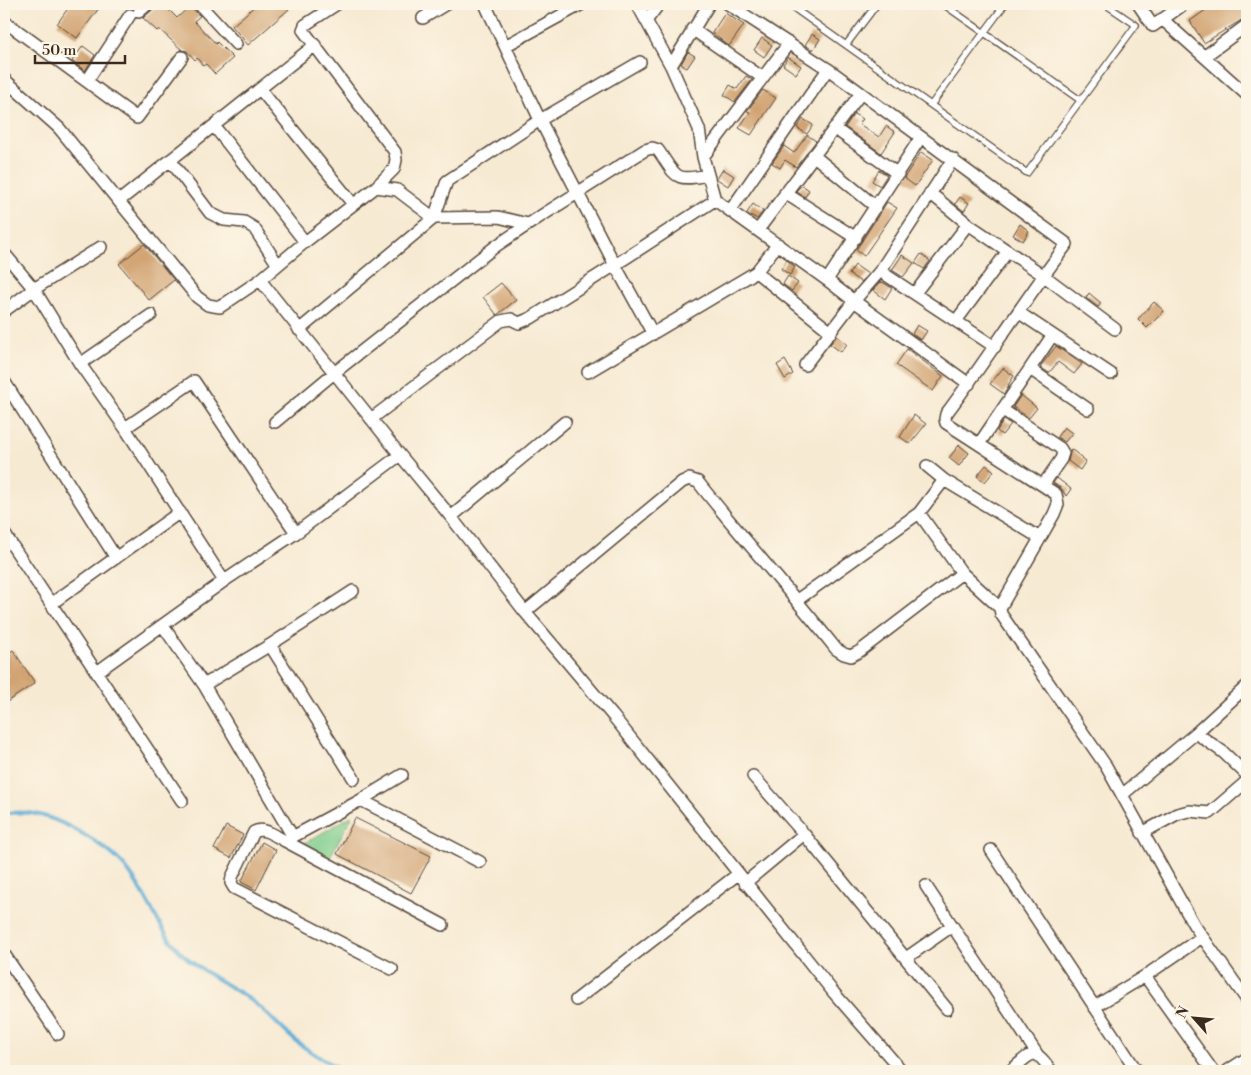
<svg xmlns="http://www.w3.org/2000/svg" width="1251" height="1075" font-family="'Libre Bodoni',serif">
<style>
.green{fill:#7fce8d;stroke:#5d7c56}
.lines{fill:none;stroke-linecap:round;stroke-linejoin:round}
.stream{stroke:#5dadd7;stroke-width:4}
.building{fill:#d1a372}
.service-casing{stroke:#574739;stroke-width:8}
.minor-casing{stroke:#574739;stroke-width:14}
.service{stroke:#fff;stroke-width:5.5}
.minor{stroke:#fff;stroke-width:11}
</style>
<rect width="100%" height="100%" fill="#fcf5e5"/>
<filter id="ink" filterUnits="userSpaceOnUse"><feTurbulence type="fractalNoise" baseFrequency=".02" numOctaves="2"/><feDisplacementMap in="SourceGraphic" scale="10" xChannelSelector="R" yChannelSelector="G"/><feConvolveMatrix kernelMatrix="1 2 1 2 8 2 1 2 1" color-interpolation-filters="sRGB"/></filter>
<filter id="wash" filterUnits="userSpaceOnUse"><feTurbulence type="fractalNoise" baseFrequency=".0096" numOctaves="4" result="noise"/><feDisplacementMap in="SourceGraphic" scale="20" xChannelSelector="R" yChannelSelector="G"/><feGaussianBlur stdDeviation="1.12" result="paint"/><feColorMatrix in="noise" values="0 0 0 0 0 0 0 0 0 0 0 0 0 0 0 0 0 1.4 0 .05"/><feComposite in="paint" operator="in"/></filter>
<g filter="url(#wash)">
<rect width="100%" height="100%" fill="#f7ead3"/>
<path class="green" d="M353 815 329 859 301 845Z"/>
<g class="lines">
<path class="stream" d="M4 813C12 813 22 812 30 813 60 817 112 848 129 872 147 895 156 924 175 946 195 970 227 983 252 1001 268 1013 281 1029 297 1042 311 1053 329 1063 345 1071"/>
</g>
<g id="blocks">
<path class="building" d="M71 4H102L77 38 57 24Z
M159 4H163L177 18 190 6 200 16 194 21 216 44 217 42 233 58 215 74 206 64 203 66 197 58 195 60 187 51 182 50 159 29 157 31 143 18Z
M257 4H284L289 9 248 45 232 26Z
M1219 4H1243L1247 10V18L1243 19 1204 43 1190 21 1210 7 1211 9Z
M725 13 744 25 729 46 712 33Z
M812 34 820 39 813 50 805 45Z
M762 38 772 45 764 57 754 50Z
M83 46 95 55 85 71 72 61Z
M688 52 695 56 687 68 681 64Z
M788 57 801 66 796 74 783 65Z
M746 76 752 80 735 102 724 95 730 85 737 89Z
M763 90 776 98 751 135 739 128 750 112 747 111Z
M854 114 863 119 859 124 879 137 886 126 895 132 881 153 845 127Z
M803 119 813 125 807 134 797 128Z
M807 135 816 141 796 167 785 160 780 168 772 163 784 146 794 153Z
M921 152 933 160 915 186 904 178Z
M723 169 734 176 728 186 717 179Z
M879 170 887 175 880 186 872 181Z
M802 185 809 190 805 197 796 191Z
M960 197 969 203 964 211 955 204Z
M887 202 897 208 864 256 856 250Z
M753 204 763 211 757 219 747 213Z
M1020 224 1029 231 1023 241 1013 235Z
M144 244 174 280 149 300 119 264Z
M921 254 930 261 924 269 915 263Z
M902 255 914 263 903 277 892 270Z
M787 260 795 267 790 275 781 269Z
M855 265 868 274 861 282 849 274Z
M788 276 798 283 792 291 783 284Z
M880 282 884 283 892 288 885 299 873 290Z
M501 283 516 300 497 315 483 297Z
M1089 293 1101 303 1098 307 1086 298Z
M1154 302 1164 311 1147 328 1138 319Z
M917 325 927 331 921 340 912 334Z
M837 336 847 344 841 352 830 344Z
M1056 346 1082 364 1074 374 1058 362 1049 373 1040 367Z
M907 349 943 376 933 391 896 365Z
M785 360 793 374 785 379 777 365Z
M1003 368 1014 376 1008 385 1009 386 1004 394 990 384Z
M1021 395 1037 408 1029 418 1013 407Z
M914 415 926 424 910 444 900 437Z
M1004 420 1011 424 1002 435 997 431Z
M1064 427 1072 433 1065 442 1057 437Z
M959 445 969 453 959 466 949 458Z
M1071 449 1086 461 1080 470 1068 461Z
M986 465 994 471 985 482 977 476Z
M1057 478 1071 489 1066 496 1062 489 1053 483Z
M13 650 35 683 4 704V679L8 676 4 669V656Z
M355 818 431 856 411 893 337 854Z
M226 826 243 835 231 858 214 849Z
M262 842 276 850 256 890 241 882Z"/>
</g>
</g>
<g filter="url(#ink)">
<use href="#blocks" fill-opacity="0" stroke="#574739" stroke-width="1"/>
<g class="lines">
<g class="service-casing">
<path id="service" d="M788 4 1027 173 1136 25 1105 4
M943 4 1080 100
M846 45 877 4
M931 105 1005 4"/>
</g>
<g class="minor-casing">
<path id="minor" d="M199 4 236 44
M485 4 540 120 615 265 715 200
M637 4 671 66 699 129 703 157 715 200 827 280 854 301 969 384
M728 4 828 69 1067 244C1025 299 988 358 946 414L945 419 946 423 1056 494 1058 504 1054 514 1000 608
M1138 4 1153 26 1184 4
M139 12 148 4
M423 18 446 4
M1162 19 1247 95
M4 21 137 118 182 57
M646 21 659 4
M692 29 763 78
M505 46 582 4
M1205 56 1247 25
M671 66 709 4
M4 79 59 128 197 297 208 305 220 307 260 280 400 455 451 517 525 612 613 716 834 993 902 1071
M87 81 130 15
M260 89 353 204
M214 126 305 242
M834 128 898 174
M813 155 876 207
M703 157 789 43
M170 160 210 213 224 220 244 222 254 228 278 265
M376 187 397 190 434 218 498 217 528 224
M785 193 856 238
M930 193 968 224 1043 275 1115 329
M119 201 315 45
M730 211 828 69
M758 230 861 93
M4 253 34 289 80 364 125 428 224 581
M880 271 995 347
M756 272 831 332
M260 280 305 242 376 187 394 169 396 160 395 152 303 30 305 25 337 4
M827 280 921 137
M915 293 968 224
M4 311 34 289 101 247
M1018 312 1111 374
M956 321 1008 251
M299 330 434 218 447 181 540 120 640 62
M80 364 151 315
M805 365 854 301 880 271 953 159
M1030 369 1088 409
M588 372 756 272 778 244
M4 381 116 558
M1003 410 1060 448 1063 453 1061 459 1043 485
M371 419 501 321 511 319 519 323 531 318 615 265 653 334
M275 422 334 373 496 246 541 216 645 150 652 148 658 150C677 177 673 182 708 175
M125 428 194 381 296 533
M979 444 1052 336
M927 466 944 480 1040 538
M919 513 962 573
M451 517 565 422
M4 533 182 801
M797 600 919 513 944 480
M51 604 180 512
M525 612 682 482 689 479 698 482C743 539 791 592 836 649L844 654 851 656 860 651 962 573 1000 608 1001 614 1012 630 1106 766 1194 925 1247 1000
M163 626 204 685 293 837
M270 645 354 779
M97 672 224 581 296 533 400 455
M204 685 270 645 353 591
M1247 686 1196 733 1223 752 1247 775
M753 776 804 834 947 1009
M1122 795 1196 733
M361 800 480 862
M1142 833 1177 814 1189 811 1210 813 1247 781
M285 841 443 925
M991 850 1137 1071
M745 883 804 834
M926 886 1037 1054
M4 954 58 1034
M906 958 952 926
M392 969 234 888 231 883 232 877 254 832C264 826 276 837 285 841L361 800 402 775
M1145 976 1202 937
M576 1000 738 874
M1094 1007 1145 976 1213 1071
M1010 1071C1032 1054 1033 1044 1051 1071
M1227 1071 1247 1058"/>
</g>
<use href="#service" class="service"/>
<use href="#minor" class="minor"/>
</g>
</g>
<rect width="1251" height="1075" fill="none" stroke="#fcf5e5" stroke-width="20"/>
<g transform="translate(1194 1018) rotate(297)" stroke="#fcf5e5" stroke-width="4" paint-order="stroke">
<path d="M0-4L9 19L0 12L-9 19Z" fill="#3b2a1e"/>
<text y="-8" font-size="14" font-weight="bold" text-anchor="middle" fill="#3b2a1e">N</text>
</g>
<path d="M35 55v8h90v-8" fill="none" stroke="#3b2a1e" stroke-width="2.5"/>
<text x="42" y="55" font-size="15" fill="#3b2a1e" stroke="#fcf5e5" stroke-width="4" paint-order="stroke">50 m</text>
</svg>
